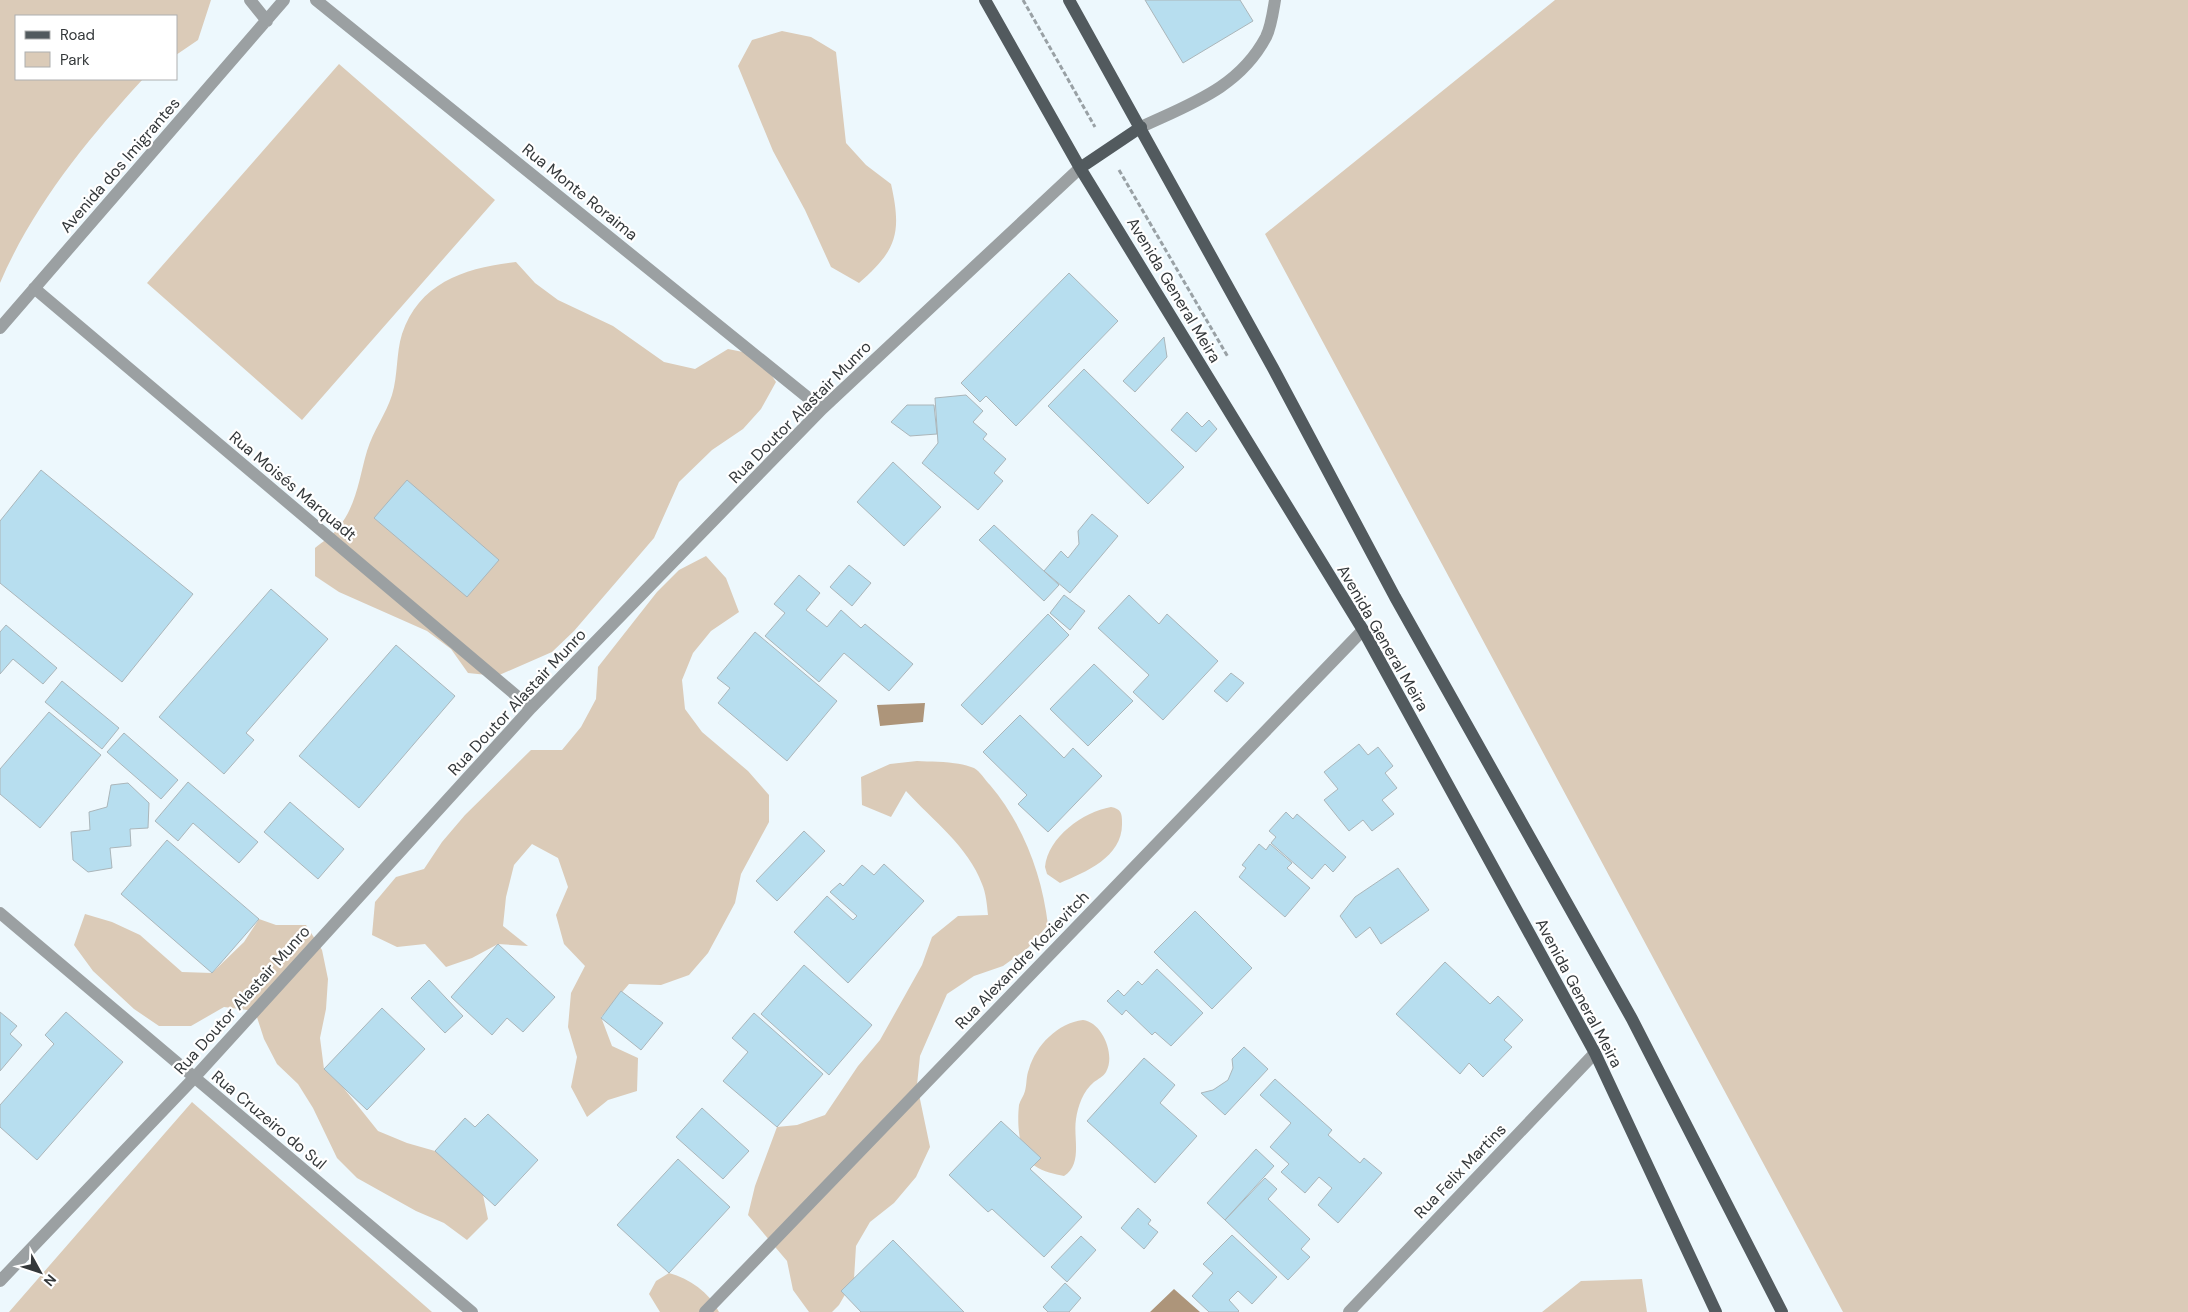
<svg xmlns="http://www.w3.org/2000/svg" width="2188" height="1312" font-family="'DM Sans',sans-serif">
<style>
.green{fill:#dbcbb8}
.water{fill:#ad957a}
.building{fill:#b7deef;stroke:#abb6ba}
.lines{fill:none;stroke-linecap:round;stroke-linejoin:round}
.path{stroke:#99a1a5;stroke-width:3;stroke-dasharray:5 2.5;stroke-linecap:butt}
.minor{stroke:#9ba0a2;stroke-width:12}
.major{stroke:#525a5e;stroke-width:12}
.labels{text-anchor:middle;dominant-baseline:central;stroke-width:4.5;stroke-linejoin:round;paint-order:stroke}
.street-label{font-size:16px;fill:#34383a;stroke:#fff}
</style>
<rect width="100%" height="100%" fill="#edf8fd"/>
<path class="green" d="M0 0H211L198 40 176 55V16H16V79H143C87 140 33 206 0 283Z
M1555 0H2188V1312H1843L1265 234Z
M782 31 811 37 836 52 846 143 866 165 891 184C902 233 897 250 859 283L831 267 805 210 773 151 738 66 752 40Z
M339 64 495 200 302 420 147 283Z
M516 262 535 283 558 300 613 326 664 362 695 369 728 349 758 355 776 382 761 409 743 429 712 450 679 482 654 538 574 631 552 652 497 676 468 673 451 649 427 631 339 592 315 576V548C322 542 332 536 338 528 357 505 359 478 367 451 373 431 386 414 392 395 398 375 396 353 402 334 419 282 467 267 516 262Z
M706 556 726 578 739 612 711 631 693 653 682 680 685 709 702 732 748 771 769 795V822L741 874 735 903 708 953 689 975 661 985 629 984 601 1017 612 1046 638 1058 637 1091 608 1100 587 1117 571 1087 577 1057 568 1027 571 993 585 966 564 944 556 915 568 887 558 858 532 844 514 865 506 897 503 926 528 946 498 944 472 958 446 967 425 944 397 947 372 935 375 902 396 877 424 869 442 842 465 815 531 750H562L581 727 596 699 598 667 657 592 679 570Z
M917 761C934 762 957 761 974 768 980 771 985 780 990 785 1023 824 1042 874 1048 925L1028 948 1003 966 974 976 947 994 920 1056 917 1085 930 1147 916 1177 894 1203 870 1222 856 1246 854 1279 839 1305 832 1312H809L793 1290 787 1261 748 1215 755 1186 777 1127 797 1125 825 1115 858 1066 880 1040 922 965 932 937 958 916 988 915C987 905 986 893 982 884 968 846 933 821 906 791L891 817 862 805 861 777 890 764Z
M1111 807C1121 809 1122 813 1122 823 1123 857 1086 872 1060 883L1047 874 1045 867C1048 837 1083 812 1111 807Z
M85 914 112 922 140 935 182 972 212 973 244 942 259 919 276 925H306L322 950 328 979 326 1009 320 1038 324 1069 342 1086 378 1131 407 1143 435 1151 461 1169 482 1190 488 1219 467 1240 444 1223 416 1211 357 1178 337 1158 313 1108 298 1084 277 1064 264 1039 255 1011 224 1007 191 1026H159L134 1009 93 971 74 945Z
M1083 1020C1102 1022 1116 1055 1106 1072 1103 1077 1098 1079 1094 1082 1083 1091 1078 1106 1076 1119 1073 1138 1083 1164 1064 1176 1055 1174 1043 1172 1035 1166 1018 1155 1017 1123 1019 1105 1020 1100 1024 1096 1025 1091 1027 1084 1026 1076 1029 1069 1036 1045 1058 1023 1083 1020Z
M192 1102 432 1312H9Z
M669 1273C690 1279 709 1292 719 1312H660L649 1294 656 1281Z
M1642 1279 1647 1312H1542L1581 1281Z"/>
<path class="water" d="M925 703 923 722 880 726 877 705Z
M1174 1289 1200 1312H1150Z"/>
<path class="building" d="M1145 0H1240L1253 21 1183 63Z
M1069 273 1118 321 1016 426 986 396 980 402 961 383Z
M1164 337 1167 357 1135 392 1123 381Z
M1084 369 1184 467 1148 504 1048 406Z
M966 395 983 411 973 422 987 434 983 439 1006 459 994 473 1003 481 978 510 922 463 938 443 935 398Z
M907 405H934L937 434 910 436 891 422Z
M1187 412 1202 427 1209 420 1217 429 1196 452 1171 430Z
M893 462 941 507 904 546 857 502Z
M41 470 193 594 122 682 0 583V521Z
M407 480 499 560 467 597 374 518Z
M1092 514 1118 536 1070 593 1044 571 1061 551 1068 558 1079 544 1078 531Z
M994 525 1059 585 1044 601 979 540Z
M849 565 871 583 852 606 830 587Z
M799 575 820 593 806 610 827 627 841 610 861 628 865 624 913 664 889 691 844 653 819 682 765 636 785 613 774 604Z
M271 589 328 639 246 733 254 740 224 774 159 717Z
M1064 595 1085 611 1070 630 1050 613Z
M1129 595 1159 624 1167 614 1218 661 1163 720 1133 692 1149 675 1098 628Z
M1048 614 1069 635 982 725 961 705Z
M6 625 57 668 43 684 13 659 0 674V632Z
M755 632 837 701 787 761 718 703 730 688 717 678Z
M396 645 455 696 359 808 299 756Z
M1094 664 1133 701 1088 746 1050 709Z
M1231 673 1244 683 1227 702 1214 691Z
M62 681 119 728 102 749 45 702Z
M49 712 101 755 40 828 0 794V769Z
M1020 715 1064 758 1073 748 1102 776 1048 832 1018 804 1027 795 983 752Z
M124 733 178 780 161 799 107 752Z
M1359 744 1368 755 1378 747 1393 766 1385 773 1397 788 1382 800 1394 814 1372 831 1363 820 1349 831 1324 800 1338 789 1324 772Z
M188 782 258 842 239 863 193 823 178 841 155 821Z
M128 783 149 803 148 828 130 829 131 846 110 848 112 868 88 872 73 860 71 832 90 830 89 812 107 807 111 785Z
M290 802 344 849 318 879 264 832Z
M1286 812 1293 819 1297 814 1346 857 1333 872 1325 864 1312 879 1271 843 1276 837 1269 831Z
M804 831 825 851 777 901 756 881Z
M167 840 259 919 212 973 121 894Z
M1259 844 1266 850 1270 844 1292 863 1287 868 1310 888 1285 917 1239 877 1246 868 1242 865Z
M884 864 924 901 848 983 794 932 827 896 853 920 857 916 830 892 840 883 843 886 862 865 874 875Z
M1398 868 1429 910 1381 944 1370 927 1356 938 1340 916 1355 897Z
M1195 911 1252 968 1212 1009 1154 952Z
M498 944 555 997 523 1032 507 1018 492 1035 451 997Z
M1445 962 1490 1004 1498 996 1523 1020 1504 1040 1512 1047 1483 1077 1469 1063 1460 1074 1396 1014Z
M804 965 872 1025 829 1075 761 1014Z
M1157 969 1203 1013 1171 1046 1155 1032 1152 1035 1126 1010 1122 1015 1107 1001 1118 990 1124 996 1138 981 1142 985Z
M429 980 463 1016 445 1033 411 998Z
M621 991 663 1023 641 1050 601 1018Z
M382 1008 425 1049 367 1110 324 1069Z
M0 1012 17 1026 10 1034 22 1045 0 1071Z
M66 1012 123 1062 37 1160 0 1127V1105L54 1044 45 1035Z
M754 1013 823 1074 777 1127 723 1081 748 1052 732 1038Z
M1244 1047 1268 1069 1225 1115 1201 1093 1213 1090 1228 1080 1233 1068 1232 1059Z
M1144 1058 1175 1085 1160 1103 1197 1136 1155 1183 1087 1121Z
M1275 1079 1332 1130 1328 1135 1360 1163 1364 1158 1382 1173 1338 1223 1318 1205 1332 1188 1319 1177 1305 1193 1281 1172 1289 1164 1270 1147 1291 1123 1260 1095Z
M702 1108 749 1151 723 1179 676 1137Z
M488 1114 538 1160 495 1206 435 1151 465 1118 475 1127Z
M1001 1121 1041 1158 1030 1169 1082 1217 1044 1257 992 1209 988 1212 949 1175Z
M1256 1149 1274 1166 1225 1220 1207 1203Z
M678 1159 730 1207 669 1273 617 1225Z
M1265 1178 1277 1189 1268 1199 1310 1239 1301 1249 1310 1257 1288 1280 1225 1220Z
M1138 1208 1151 1220 1148 1224 1158 1232 1144 1249 1121 1228Z
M1232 1235 1277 1277 1252 1304 1238 1291 1229 1300 1239 1311 1238 1312H1209L1192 1296 1213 1273 1203 1264Z
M1081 1236 1096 1250 1067 1282 1051 1267Z
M893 1240 964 1312H861L841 1291Z
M1065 1283 1081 1298 1069 1312H1048L1043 1307Z"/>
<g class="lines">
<path class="path" d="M1023 0 1095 127
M1119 170 1228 357"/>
<path class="minor" d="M250 0 267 21
M316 0 822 409
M1141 127C1190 104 1239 88 1266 37 1271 27 1273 12 1275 0
M34 288 531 708
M0 328 284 0
M0 913 472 1312
M0 1281 194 1078 531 708 822 409 1080 168
M705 1312 1363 630
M1349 1312 1595 1053"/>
<path class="major" d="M985 0 1080 168 1363 630 1595 1053 1716 1312
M1069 0 1273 368 1395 597 1632 1019 1782 1312
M1080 168 1141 127"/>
</g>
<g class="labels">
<g class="street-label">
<text transform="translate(120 165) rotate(-49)">Avenida dos Imigrantes</text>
<text transform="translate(580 192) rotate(39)">Rua Monte Roraima</text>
<text transform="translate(1174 290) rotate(59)">Avenida General Meira</text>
<text transform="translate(800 412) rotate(-45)">Rua Doutor Alastair Munro</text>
<text transform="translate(293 486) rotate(40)">Rua Moisés Marquadt</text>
<text transform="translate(1383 638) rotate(60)">Avenida General Meira</text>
<text transform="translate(517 702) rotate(-47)">Rua Doutor Alastair Munro</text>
<text transform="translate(1022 960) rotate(-46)">Rua Alexandre Kozievitch</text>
<text transform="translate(1579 993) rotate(62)">Avenida General Meira</text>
<text transform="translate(242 1000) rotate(-48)">Rua Doutor Alastair Munro</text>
<text transform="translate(269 1120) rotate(40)">Rua Cruzeiro do Sul</text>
<text transform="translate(1460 1171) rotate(-46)">Rua Felix Martins</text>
</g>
</g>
<rect x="15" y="15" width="162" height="65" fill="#ffffff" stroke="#aeafb0"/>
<rect x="25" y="31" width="25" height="8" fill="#525a5e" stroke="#aeafb0"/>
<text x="60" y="40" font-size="15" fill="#34383a">Road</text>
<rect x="25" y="52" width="25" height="15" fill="#dbcbb8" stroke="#aeafb0"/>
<text x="60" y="65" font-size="15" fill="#34383a">Park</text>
<g transform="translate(40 1272) rotate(130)" stroke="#ffffff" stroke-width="4" paint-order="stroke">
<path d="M0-4L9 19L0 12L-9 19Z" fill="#34383a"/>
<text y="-8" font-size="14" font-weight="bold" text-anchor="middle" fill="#34383a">N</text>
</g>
</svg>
